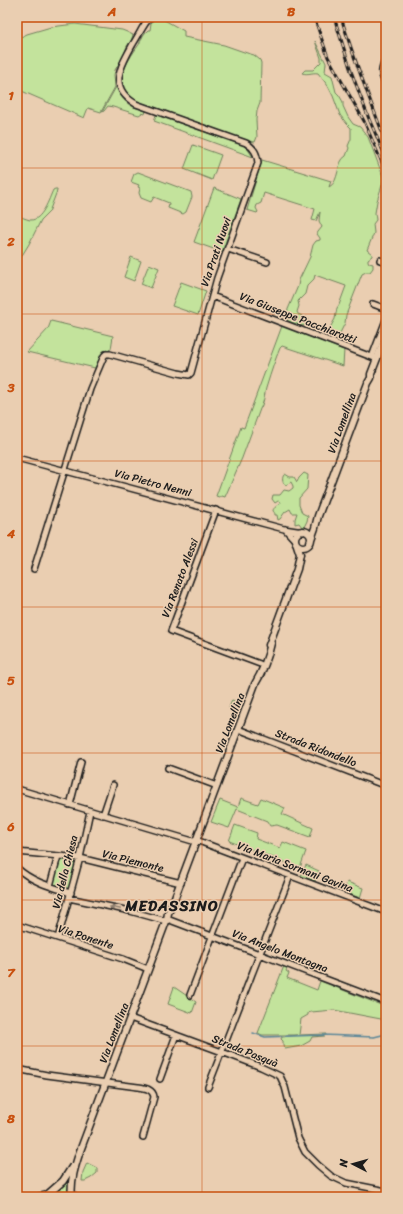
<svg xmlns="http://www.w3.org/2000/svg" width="403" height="1214" font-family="Sriracha,sans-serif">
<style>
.green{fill:#c3e39c;stroke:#70805c}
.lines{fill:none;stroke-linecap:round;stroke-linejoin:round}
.stream{stroke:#5d8798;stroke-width:1.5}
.minor-casing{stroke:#1c1c1c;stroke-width:8}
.major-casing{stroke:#1c1c1c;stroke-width:9}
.highway-casing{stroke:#1c1c1c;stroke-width:10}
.minor{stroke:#eaceb1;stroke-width:5}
.major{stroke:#eaceb1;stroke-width:6}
.highway{stroke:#eaceb1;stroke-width:7}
.rail-casing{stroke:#1c1c1c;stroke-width:3}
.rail{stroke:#eaceb1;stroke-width:1.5;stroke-dasharray:4.5;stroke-linecap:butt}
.oneway{fill:#8d7e6e}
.grid{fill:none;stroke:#c9500e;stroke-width:1;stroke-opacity:0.55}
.labels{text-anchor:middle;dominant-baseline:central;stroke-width:3;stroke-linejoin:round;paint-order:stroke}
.street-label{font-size:11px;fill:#1c1c1c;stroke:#eaceb1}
.district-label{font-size:15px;font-weight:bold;letter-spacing:1px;fill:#1c1c1c;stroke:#eaceb1}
.neatline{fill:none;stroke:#c9500e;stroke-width:1.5}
.grid-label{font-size:13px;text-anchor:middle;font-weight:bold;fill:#c9500e}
</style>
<rect width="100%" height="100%" fill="#eaceb1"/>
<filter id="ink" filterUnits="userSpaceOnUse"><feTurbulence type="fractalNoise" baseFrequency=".025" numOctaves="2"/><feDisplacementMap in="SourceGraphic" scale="8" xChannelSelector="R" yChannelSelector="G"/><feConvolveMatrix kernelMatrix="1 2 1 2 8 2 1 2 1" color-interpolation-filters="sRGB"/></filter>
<g filter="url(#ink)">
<path class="green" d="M155 17H159L184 31V37L224 45 247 53 254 55 260 60 261 63 260 103 257 111 256 120 257 137 255 142 249 141 134 100C111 86 127 61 138 46 140 44 140 40 142 38 143 35 145 33 148 30H150L151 23Z
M75 24 122 30 127 32 133 35 131 41 127 46 123 57 115 70 114 75 115 87 101 112 88 108 84 118 17 89V39L27 34 51 27Z
M315 41 326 63 325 72 332 76 336 92 339 95 343 102V106L348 117 353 124 360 127 368 137 384 179 377 201 375 213 376 220 373 224 374 233 367 250 372 254V256L368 259V261L369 263 373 264V268L370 272H366L362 274 346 315 345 323 338 337 328 335 327 333 335 319 337 308 339 305 346 286 315 275 314 279 307 286 305 294 298 301 299 306 297 312 298 314 307 318 308 322 304 326C298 325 294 323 288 321L286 314 298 286 299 280 310 257 313 245 316 241 320 240V238L317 234 318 232 322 227 319 221 320 212 316 221 312 220 315 209 264 193 261 203 257 205 256 208 258 212 257 213 247 210 262 160 331 181 329 187C340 182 336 161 346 156L349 148 348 146 351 139V128L347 124 340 115 333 96 328 86 318 73C312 72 308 75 302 73L305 70H313L321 62V58Z
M116 87H117C125 105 128 105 146 111L145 114 142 113 139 115 113 107 108 106 104 111 102 112Z
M156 115 243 145 247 148 253 157 154 121Z
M193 145 221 155 212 180 184 169Z
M138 172 191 192 192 197 186 212 183 214 168 208 169 203 154 197 151 202 141 198 139 193 140 188 138 187 139 185 131 182 134 174Z
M214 188 241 199 222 252 194 242Z
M55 189H57V191L49 212 41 220 29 244 21 257 17 268V215C21 217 26 219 30 220 42 221 49 199 53 190Z
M131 257 141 261 134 281 124 277Z
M149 264 159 268 151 288 141 284Z
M181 282 206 291 198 315 172 306Z
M51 321 113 336 111 349 103 351 95 368 27 352 48 329Z
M282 326 344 350 343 366 282 346 280 348C275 360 271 372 267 385 264 393 265 401 260 409L242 458 225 497 222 496 219 497 216 496 241 427 244 428Z
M304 473 308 475 307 489 299 498V505L302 513 308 516 307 521 304 527H302L299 523 295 524V519L297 513H292L290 509 285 512 280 519 278 520 277 515H275C275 513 274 512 273 511 273 507 279 506 280 502L278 501 275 503 272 499 273 495H280L284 490 289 491 293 488V486L291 482 286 485 284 484C282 481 282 476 285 474L290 477H294L297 482 299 478Z
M232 700 240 703 236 712 229 708Z
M241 798 258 804 261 798 285 808 282 814 313 828 310 837 277 825 270 826 267 821 237 809 229 828 211 822 220 800 238 807Z
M235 825 257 833 256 839 280 848 283 842 306 851 300 868 229 841Z
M59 859 77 860 69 890 51 885Z
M306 865 319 871 315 881 301 876Z
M347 882 363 888 360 898 344 892Z
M284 966 288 967 286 971 289 973 287 978 317 990 320 981 386 1007V1020L334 1010 311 1012 308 1013V1015L301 1019 299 1035 326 1034 325 1036 312 1037 310 1041 301 1046 285 1049 283 1045V1041L281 1039 282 1037 297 1035H262L258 1033Z
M174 987 196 1002 192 1013 168 1004Z
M87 1163 97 1168V1173L91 1178 85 1181H82L83 1172Z
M71 1175 70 1197 54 1193 63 1186Z"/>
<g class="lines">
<path class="stream" d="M253 1033 265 1037 323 1035 374 1037 386 1034"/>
<g class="minor-casing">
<path id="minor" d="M386 58C382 68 379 74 386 83
M228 249 267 262
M380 260 386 262
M212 296 377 359
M373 304 386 309
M372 357 386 320
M17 458 284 529 303 532
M216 510 171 631 260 664
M285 529 295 540
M34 569 90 389 104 356 106 354H110L178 373 189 375 191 373 217 278 258 163C257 153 254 148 246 143L136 104C107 87 121 66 133 44 139 35 143 25 150 17
M238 729 386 786
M168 768 217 786
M17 789 196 842
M70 805 81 762
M103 815 113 785
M196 840 386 912
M17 852 80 858 181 883
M17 868C32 882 52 887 71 893
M50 886 58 856
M69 898 130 911 166 921
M167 919 386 1002
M17 925 123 959 148 969
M58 938 80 858 90 811
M190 995 242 858
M130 1018 222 1052 261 1067 280 1076 285 1087 298 1138 305 1152 318 1165 331 1176 346 1183 386 1191
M17 1069 47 1075 138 1087C145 1088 153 1089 154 1097L143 1137
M160 1079 176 1035
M208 1087 290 876"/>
</g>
<g class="major-casing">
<path id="major" d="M295 539a8 8 0 1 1 16 0a8 8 0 1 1-16 0Z
M310 542 315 528 318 516 368 383 371 378V374L386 335
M269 645 297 569 300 554 297 545
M47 1195 63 1181 72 1167
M39 1197 47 1195 61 1197
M72 1197C70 1181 75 1166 80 1151L167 919 168 913 172 905 255 684C263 671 268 657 271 643"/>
</g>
<g class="highway-casing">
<path id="highway" d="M17 1197H19"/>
</g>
<use href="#minor" class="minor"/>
<use href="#major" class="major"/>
<use href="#highway" class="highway"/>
<g class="rail-casing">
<path id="rail" d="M314 17 328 57 364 121 386 172
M334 17 351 71 369 119 386 158
M341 17C354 60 370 100 386 142"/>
</g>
<use href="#rail" class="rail"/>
</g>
<defs><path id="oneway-solid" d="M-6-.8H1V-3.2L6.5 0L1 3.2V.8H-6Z"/></defs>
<use class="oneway" href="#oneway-solid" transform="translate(115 908) rotate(-168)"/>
</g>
<path class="grid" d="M202 17V1197M17 168H386M17 314H386M17 461H386M17 607H386M17 753H386M17 900H386M17 1046H386"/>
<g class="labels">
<g class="street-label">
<text transform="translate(216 252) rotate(-71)">Via Prati Nuovi</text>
<text transform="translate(298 318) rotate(21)">Via Giuseppe Pacchiarotti</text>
<text transform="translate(342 423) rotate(-70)">Via Lomellina</text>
<text transform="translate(153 483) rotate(15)">Via Pietro Nenni</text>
<text transform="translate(180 578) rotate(-69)">Via Renato Alessi</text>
<text transform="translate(230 723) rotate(-69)">Via Lomellina</text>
<text transform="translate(316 748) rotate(21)">Strada Ridondello</text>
<text transform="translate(133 861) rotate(14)">Via Piemonte</text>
<text transform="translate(295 867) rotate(21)">Via Maria Sormani Gavina</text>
<text transform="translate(65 872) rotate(-76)">Via della Chiesa</text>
<text transform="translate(86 937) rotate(18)">Via Ponente</text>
<text transform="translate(280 951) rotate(21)">Via Angelo Montagna</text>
<text transform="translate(114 1033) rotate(-69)">Via Lomellina</text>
<text transform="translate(245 1051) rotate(22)">Strada Pasquà</text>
</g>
<g class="district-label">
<text x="172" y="906">MEDASSINO</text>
</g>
</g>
<rect width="403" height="1214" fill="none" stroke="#eaceb1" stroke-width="44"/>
<g transform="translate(353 1164) rotate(276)" stroke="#eaceb1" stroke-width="3" paint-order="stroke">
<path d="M0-3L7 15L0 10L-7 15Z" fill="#1c1c1c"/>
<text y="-6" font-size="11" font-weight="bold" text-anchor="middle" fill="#1c1c1c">N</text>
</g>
<rect x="22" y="22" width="359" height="1170" class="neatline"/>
<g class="grid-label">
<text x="112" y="16">A</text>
<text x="291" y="16">B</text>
<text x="11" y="100">1</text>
<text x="11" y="246">2</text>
<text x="11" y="392">3</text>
<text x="11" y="538">4</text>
<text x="11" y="685">5</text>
<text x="11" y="831">6</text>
<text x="11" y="977">7</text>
<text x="11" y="1123">8</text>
</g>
</svg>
